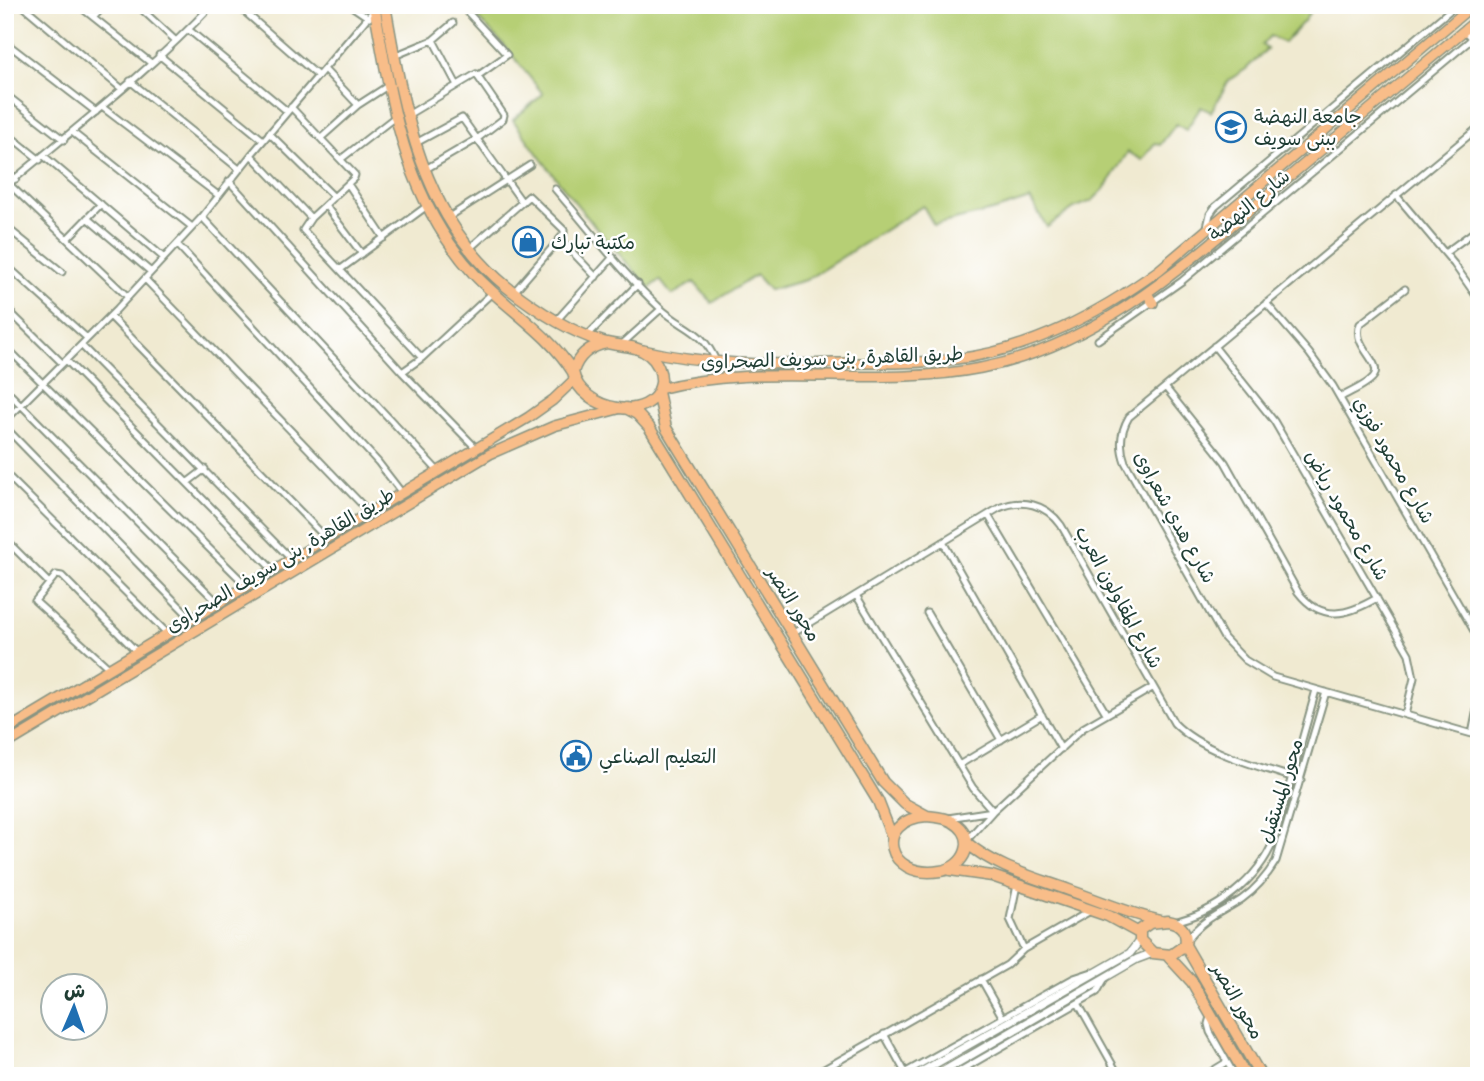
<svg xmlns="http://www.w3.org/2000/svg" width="1484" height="1081" font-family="Sriracha,'Playpen Sans Arabic',sans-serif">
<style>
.green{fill:#b6cf74;stroke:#6a8654;stroke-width:2}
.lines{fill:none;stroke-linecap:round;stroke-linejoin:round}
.minor-casing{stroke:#889482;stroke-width:9}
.tertiary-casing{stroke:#889482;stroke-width:10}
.primary-casing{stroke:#889482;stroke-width:12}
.trunk-casing{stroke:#889482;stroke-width:13}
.minor{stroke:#fff;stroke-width:5}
.tertiary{stroke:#fff;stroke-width:7}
.primary{stroke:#f8bd89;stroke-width:9}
.trunk{stroke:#f8bd89;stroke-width:10}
.labels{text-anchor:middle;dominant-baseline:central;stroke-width:5;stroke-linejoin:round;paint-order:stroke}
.poi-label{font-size:19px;fill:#1f3d34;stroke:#fff;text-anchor:start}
.street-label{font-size:19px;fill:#1f3d34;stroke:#fff}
</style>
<rect width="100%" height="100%" fill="#fff"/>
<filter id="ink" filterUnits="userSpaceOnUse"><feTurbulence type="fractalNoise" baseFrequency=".0143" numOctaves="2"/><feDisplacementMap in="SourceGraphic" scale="14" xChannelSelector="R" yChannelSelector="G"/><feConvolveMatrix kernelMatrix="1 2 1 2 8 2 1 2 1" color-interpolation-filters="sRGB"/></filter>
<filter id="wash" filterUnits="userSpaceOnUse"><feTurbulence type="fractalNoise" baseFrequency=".00686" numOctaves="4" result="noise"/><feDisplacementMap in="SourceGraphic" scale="28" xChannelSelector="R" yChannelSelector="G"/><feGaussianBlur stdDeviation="1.57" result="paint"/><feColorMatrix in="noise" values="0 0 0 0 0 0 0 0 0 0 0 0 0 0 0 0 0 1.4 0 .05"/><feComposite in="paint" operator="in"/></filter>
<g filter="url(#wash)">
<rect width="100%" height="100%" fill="#f0ead1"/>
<path class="green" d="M465 5H1320L1318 8 1313 6 1305 20 1284 43 1270 36 1262 45 1267 49 1246 69 1229 80 1211 112 1201 107 1186 130 1176 124 1160 145 1155 143 1142 160 1128 152 1104 189 1092 201 1074 208 1047 227 1030 199 996 210 934 225 923 206 806 280 769 290 756 275 712 303 694 282 672 295 660 280 650 288C600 235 555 180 513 120L543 94 504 45Z"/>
</g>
<g filter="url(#ink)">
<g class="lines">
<g class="minor-casing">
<path id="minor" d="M22 5 122 89
M78 5 151 63
M137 5 176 41
M237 5 318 76
M350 5 369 18
M461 5 507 55 479 75
M93 17 104 5
M189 30 287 111
M1464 30 1479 47
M433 40 457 85
M5 42 96 112
M159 55 263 140
M394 56 433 40 453 23
M324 69 358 105
M130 81 239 169
M5 94 64 140
M102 107 218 195
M291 107 355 175 354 178 311 218 303 230 422 358
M406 116 476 74 504 115 503 119 477 139 424 170
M1479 127 1129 417C1120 432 1119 446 1125 462L1224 638 1245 660 1273 677 1479 736
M5 132 40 160
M72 132 192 227
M269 133 334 197
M321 138 358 105 389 85
M414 144 462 118 522 202
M251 155 311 218
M44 156 164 258
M341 159 395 117
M5 170 16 179
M229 181 402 372 476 448
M9 184 128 297
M348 184 384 238
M5 187C75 128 149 72 212 5
M555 189C589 228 621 272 660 308 684 330 702 328 717 363
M1396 195 1454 264 1479 300
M325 205 362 254
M202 217 438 471
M449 217 530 165
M87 218 151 272
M5 226 62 272
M1207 227 1210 214 1215 207 1456 5
M67 239 101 204
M560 239 596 277
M177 244 378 462 402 493
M470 248 529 196 564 230V234L514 292
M1445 253 1479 228
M5 264 87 338
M341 269 427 206
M145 279 369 512
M1266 303 1309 353 1333 386 1474 631 1479 642
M5 307 62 363
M110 316 326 538
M556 321 613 257
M587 336 638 284
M1098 340 1182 281 1479 33
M622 344 661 309
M81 345 291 559
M5 346 247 586
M1214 346 1274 421 1409 654 1414 678 1405 715
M66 360 273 570
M402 372 422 358 492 293
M1165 387 1225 462 1298 592C1322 623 1348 615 1377 598
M5 389 218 603
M1340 398C1349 392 1368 385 1374 376 1383 362 1351 346 1360 324L1405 289
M5 421 116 310 202 217 251 155 373 11
M5 427 192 619
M5 473 167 633
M188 482 205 469
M988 515 1106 713
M5 539 49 583
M943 542 1061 749
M856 595 973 788 993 811
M927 613 1001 740
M792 634 999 508C1022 498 1046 504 1061 525L1174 723C1203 753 1261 767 1301 780
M110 669 35 601 56 575 62 576 137 652
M1472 734 1479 699
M959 765 1042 715
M948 818 993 811
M967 840 993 811 1083 728 1152 688
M1017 885 1010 919 1024 949
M1173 922C1216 913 1258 880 1274 840L1316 690
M1188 939C1202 919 1223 912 1242 899 1256 889 1267 876 1276 861L1326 692
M981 979 1003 1018
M1078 1003 1119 1076
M1210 1017 1208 1024 1210 1032 1235 1076
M884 1034 905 1072
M812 1076 1007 965 1024 949 1092 910
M899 1076 1074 978 1092 972
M951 1076 1097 992 1105 978
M1204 1076 1227 1062"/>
</g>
<g class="tertiary-casing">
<path id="tertiary" d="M914 1076 1130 953 1140 940
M935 1076 1137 959 1153 953"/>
</g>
<g class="primary-casing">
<path id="primary" d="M1147 293 1153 303
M643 350C706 365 768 365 833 363 874 363 916 364 956 359 1031 350 1098 314 1159 270L1473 5
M659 389C764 361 875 389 981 368 1102 345 1193 258 1284 181 1349 127 1414 72 1479 18
M5 731 529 417 553 400 575 379
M5 745 490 454 554 426 618 409"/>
</g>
<g class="trunk-casing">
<path id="trunk" d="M374 5C392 104 404 198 475 275 507 309 548 332 573 372
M385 5C403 107 421 217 507 287 536 310 568 331 603 342 619 347 635 344 649 355 657 361 662 372 661 383 654 425 580 411 573 372 578 355 590 346 607 343
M658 392 666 428 883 782 905 804 927 816
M626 408 637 414 649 427 878 801 892 837
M927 816C936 817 945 817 953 822 979 837 965 868 940 871 886 880 872 820 927 816Z
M967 843C996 868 1034 877 1069 890 1100 901 1130 914 1161 921
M950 870 992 876 1108 916 1139 933
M1168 921C1181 923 1188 932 1185 945L1171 955 1153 953 1140 940V930L1150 923Z
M1185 945 1261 1076
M1167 955 1192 982 1246 1076"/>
</g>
<use href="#minor" class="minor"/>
<use href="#tertiary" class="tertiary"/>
<use href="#primary" class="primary"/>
<use href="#trunk" class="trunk"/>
</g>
</g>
<defs>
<g id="university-ring" transform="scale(1.575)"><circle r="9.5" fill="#fff" stroke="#1f6fb2" stroke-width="1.5"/><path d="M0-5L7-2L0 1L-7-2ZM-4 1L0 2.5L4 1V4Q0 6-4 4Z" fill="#1f6fb2"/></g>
<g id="shop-ring" transform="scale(1.575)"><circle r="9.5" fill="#fff" stroke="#1f6fb2" stroke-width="1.5"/><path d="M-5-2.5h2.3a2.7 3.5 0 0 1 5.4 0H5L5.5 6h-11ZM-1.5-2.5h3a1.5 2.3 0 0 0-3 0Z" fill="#1f6fb2"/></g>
<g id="civic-ring" transform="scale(1.575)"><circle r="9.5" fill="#fff" stroke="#1f6fb2" stroke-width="1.5"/><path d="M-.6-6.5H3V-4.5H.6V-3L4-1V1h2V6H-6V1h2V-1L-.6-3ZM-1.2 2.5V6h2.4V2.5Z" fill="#1f6fb2"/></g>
</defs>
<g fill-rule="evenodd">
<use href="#university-ring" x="1231" y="127"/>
<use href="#shop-ring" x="528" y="242"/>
<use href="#civic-ring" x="576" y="756"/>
</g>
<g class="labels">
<g class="poi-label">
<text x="1254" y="116">جامعة النهضة<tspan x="1254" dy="22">ببنى سويف</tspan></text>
<text x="551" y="242">مكتبة تبارك</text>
<text x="599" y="756">التعليم الصناعي</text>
</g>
<g class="street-label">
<text transform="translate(1249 205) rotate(-40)">شارع النهضة</text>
<text transform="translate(832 358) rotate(-2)">طريق القاهرة, بنى سويف الصحراوى</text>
<text transform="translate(1394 460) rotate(60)">شارع محمود فوزي</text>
<text transform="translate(1347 515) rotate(60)">شارع محمود رياض</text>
<text transform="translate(1175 517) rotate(61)">شارع هدي شعراوى</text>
<text transform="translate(280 560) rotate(-31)">طريق القاهرة, بنى سويف الصحراوى</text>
<text transform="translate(1119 597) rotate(61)">شارع المقاولون العرب</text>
<text transform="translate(794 604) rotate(58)">محور النصر</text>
<text transform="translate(1281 791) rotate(-73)">محور المستقبل</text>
<text transform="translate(1238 1001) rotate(60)">محور النصر</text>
</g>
</g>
<rect width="1484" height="1081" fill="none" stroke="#fff" stroke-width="28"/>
<g transform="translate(74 1007) rotate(2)"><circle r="33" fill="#ffffff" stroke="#a5b1ae" stroke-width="2"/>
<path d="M0-5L12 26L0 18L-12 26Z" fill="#1f6fb2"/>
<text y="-10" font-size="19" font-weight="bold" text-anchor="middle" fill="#1f3d34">ش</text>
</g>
</svg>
